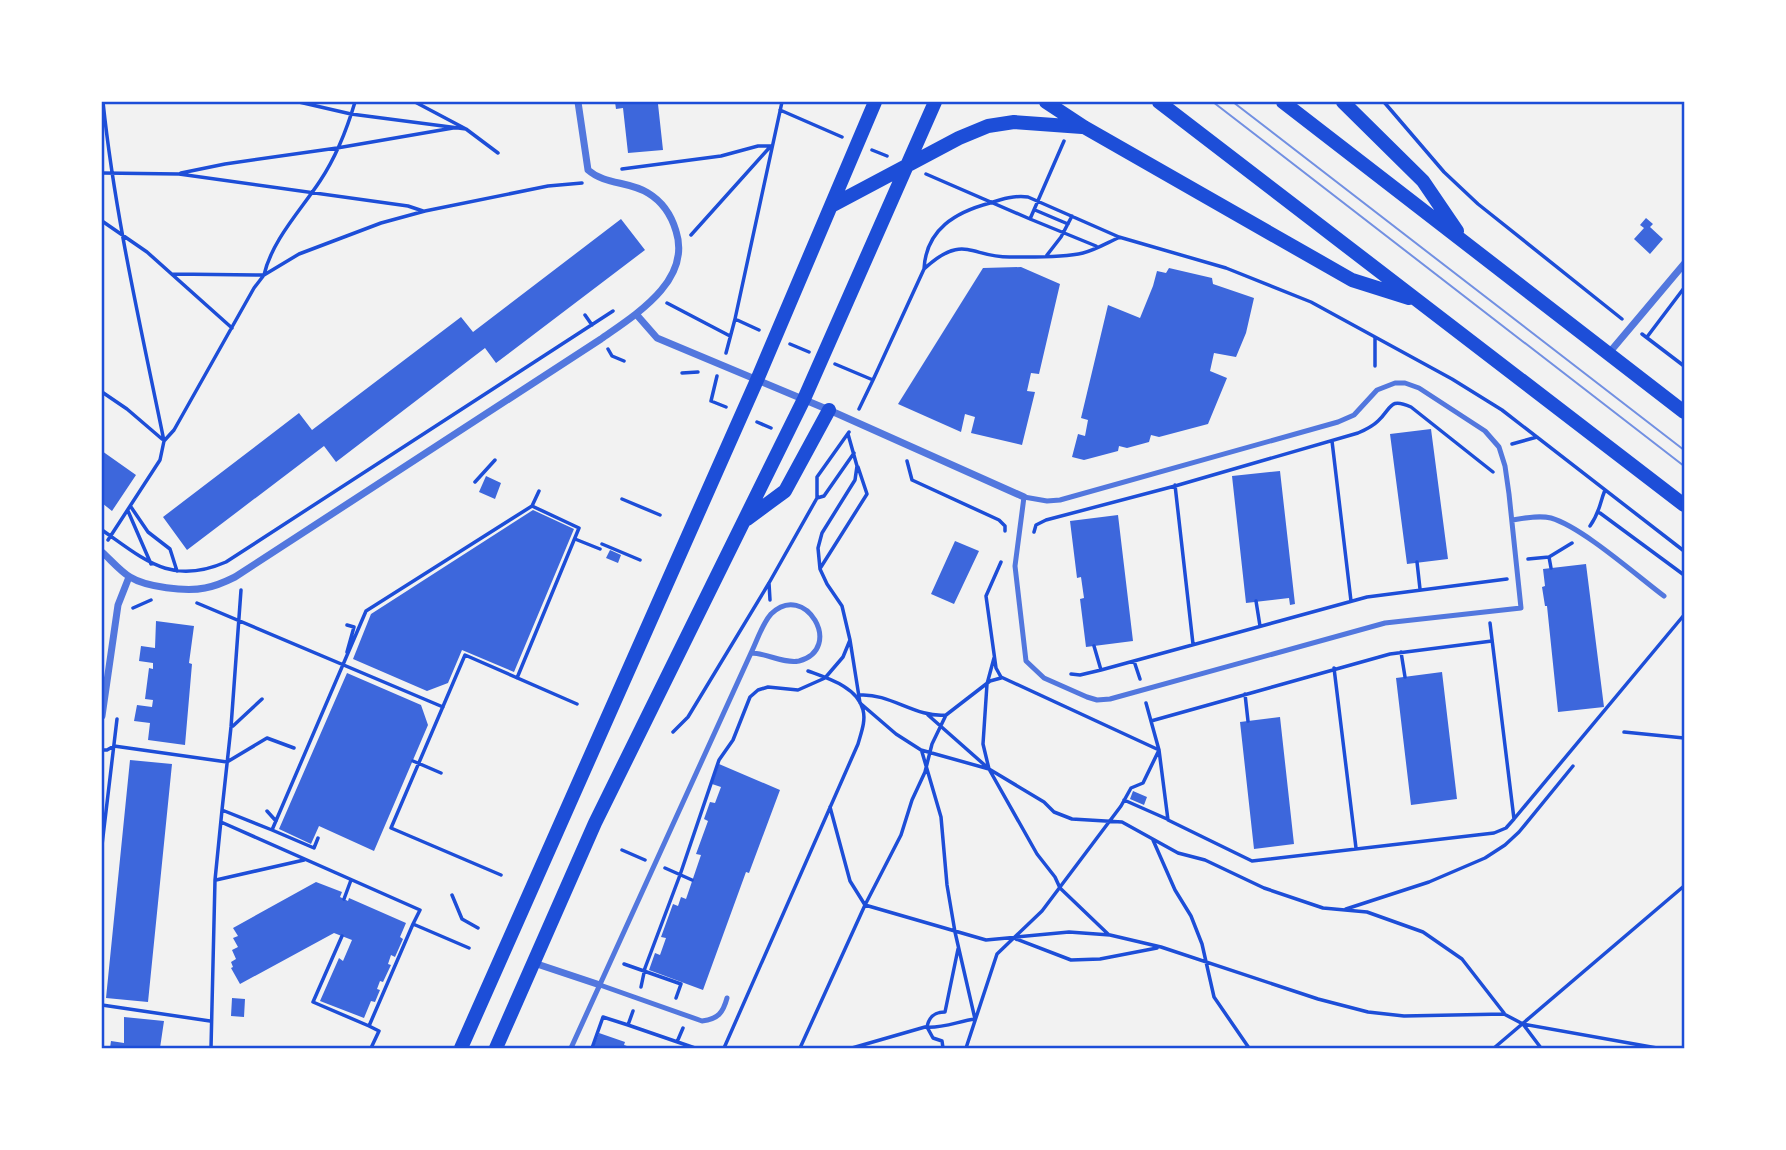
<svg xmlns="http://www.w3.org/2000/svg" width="1786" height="1150" font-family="Ubuntu,sans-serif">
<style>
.building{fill:#3d67dc}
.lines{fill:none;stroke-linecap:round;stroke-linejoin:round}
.path{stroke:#1d4ed8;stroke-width:3.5}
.service{stroke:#5277de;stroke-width:5}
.minor{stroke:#5277de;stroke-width:7}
.secondary{stroke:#1d4ed8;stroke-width:14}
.tram{stroke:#7290e2;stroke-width:2}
.neatline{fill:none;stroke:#1d4ed8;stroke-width:2.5}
</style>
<rect width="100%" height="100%" fill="#f2f2f2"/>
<path class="building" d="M615 102H653V104H658L663 150 628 153 623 108 616 109Z
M1646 218 1653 224 1650 227 1663 239 1650 254 1634 239 1644 228 1640 225Z
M621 219 645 250 496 363 485 348 336 462 324 446 187 550 163 517 299 413 312 430 461 317 473 332Z
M1021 267 1060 284 1039 374 1031 373 1027 391 1035 392 1022 445 971 433 975 417 965 414 961 432 898 404 983 268Z
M1169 268 1212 278 1213 284 1254 298 1246 333 1236 357 1214 353 1210 371 1227 378 1208 424 1159 437 1151 435 1149 442 1127 448 1119 446 1118 451 1084 460 1072 457 1078 434 1085 436 1088 420 1081 418 1108 305 1140 318 1153 286 1157 271 1166 273Z
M1431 429 1448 559 1407 564 1390 434Z
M102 451 136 475 112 511 102 503Z
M1280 471 1295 604 1290 605 1289 598 1246 603 1232 476Z
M486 476 501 483 495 499 479 492Z
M533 510 574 529 514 672 462 650 448 683 427 691 353 659 371 614Z
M1118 515 1133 641 1086 647 1080 599 1084 598 1081 577 1077 578 1070 521Z
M955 541 979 551 954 604 931 594Z
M610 550 621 555 618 563 606 558Z
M1586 564 1604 707 1558 712 1547 606H1545L1542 587 1545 586 1543 569Z
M156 621 194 626 189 663 192 664 185 745 148 740 150 723 134 721 137 705 152 707 153 700 145 699 149 668 153 669V663L139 661 141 646 155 648Z
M1442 672 1457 799 1411 805 1396 678Z
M347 673 421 705 428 725 374 851 319 826 311 844 279 829Z
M1280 717 1294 844 1254 849 1240 722Z
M130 760 172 764 148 1002 106 998Z
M719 764 780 790 749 873 746 872 703 990 649 970 655 953 660 955 666 938 661 937 673 904 678 906 681 897 686 899 701 855 696 854 708 821 704 819 710 802 715 803 721 787 712 784Z
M1133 791 1147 797 1144 805 1130 799Z
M316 882 342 892 340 897 348 901 349 898 406 923 400 937 403 939 395 957 391 955 388 964 391 965 383 982 380 981 377 989 380 990 375 1002 371 1001 364 1018 320 1001 339 958 343 961 352 940 334 933 240 984 231 968 233 967 231 962 236 959 232 950 238 947 233 938 238 936 233 928Z
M232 998 245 999 244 1017 231 1016Z
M124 1017 164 1021 160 1048H110L111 1041 124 1043Z
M599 1033 625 1042 624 1045 633 1048H593Z"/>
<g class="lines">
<path class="path" d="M103 102C115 216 141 328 164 441
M299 102 351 114 466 129
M415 102 466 129 498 153
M1384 102 1444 172 1478 204 1622 319
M780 110 842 137
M872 150 887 156
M622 169 721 156 758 146H772
M102 173 179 174 408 206 423 211
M181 173 225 164 337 148 453 128
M926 174 1030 219 1064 141
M1035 210 1068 224
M1030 219 1096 246
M102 221 147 252 232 328
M691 235 770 147
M1047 255 1061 237 1072 216
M924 269C964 232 971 258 1011 257 1032 257 1062 258 1083 253 1095 250 1107 243 1118 238
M172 274 264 275C272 240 301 210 320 181 336 157 347 129 355 102
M667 303 730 336
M585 315 592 325
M735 319 782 102
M1642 334 1684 366
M1375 337V366
M1647 337 1684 288
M790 344 809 352
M608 349 612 356 624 361
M726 353 735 319 759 330
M835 364 873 380 859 409
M682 373 698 372
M717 376 711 401 726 407
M873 380 924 269C926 229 956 212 990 203 1002 199 1015 195 1028 197L1119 237 1226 268 1311 302 1452 379 1502 410 1684 551
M102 392 127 409 162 439
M757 422 771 428
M1332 441 1351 601
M1512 444 1537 437
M907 461 912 480 999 520 1005 526V531
M475 482 495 460
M1175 485 1193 644
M817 498 824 496 854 453
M622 499 660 515
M532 506 539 491
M131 507 148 532 170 549 177 571
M128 511 151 564
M1600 513 1684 575
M1590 526C1600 512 1599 505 1605 490
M102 530C145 560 171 586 226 562L613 311
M1034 532 1036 525 1046 520 1175 486 1358 433C1365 430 1372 427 1378 421 1392 408 1389 397 1411 407L1493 472
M575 539 600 549
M108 540 160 460 164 441 174 430 254 288 264 275 299 254 381 223 425 211 548 186 582 183
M602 544 640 560
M1549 557 1572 543
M1528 559 1549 557 1551 568
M1417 562 1420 589
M821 567 867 494 858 467
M769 583 770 600
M241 590 231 727 222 810 272 830
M1256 601 1260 626
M197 603 443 707
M133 608 151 600
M1490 623 1514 819
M347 625 354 627 347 652
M850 640 860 703 896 734 921 750 989 769 1044 802 1054 812 1072 819 1122 822 1178 853 1205 860 1264 888 1323 908 1367 912 1423 932 1462 959 1504 1013
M1094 646 1101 670
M1401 652 1405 677
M994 658 987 684 983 744 989 769 1037 854 1055 877 1060 888 1108 934
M1134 661 1140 679
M1334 668 1356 848
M1071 674 1080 675 1101 670 1367 597 1507 579
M1245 694 1248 721
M860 695C890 693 916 718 946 715
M1146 703 1159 750 1168 820 1252 861 1494 833 1506 828 1514 819 1684 615
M928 715 988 768
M1151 721 1390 654 1492 641
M233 726 262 699
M673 732 688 717 769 583 817 498V477L849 432
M1624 732 1684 738
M102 750H107L114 746 227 762 267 738 294 748
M413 761 441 773
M1124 800 1167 819
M830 807 850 881 865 905 986 940 1069 932 1110 935 1161 947 1318 999 1368 1012 1404 1016 1504 1014 1523 1024 1541 1048
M267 811 276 821
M221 822 420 910 413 924
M318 838 314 848 272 830 366 611 532 506 579 528 517 678
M1153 840 1175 890 1191 916 1202 944 1214 997 1249 1048
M102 845 117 719
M622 850 645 860
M665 868 692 880
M501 875 391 828 465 655 577 704
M216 880 304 860
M452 895 462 919 478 928
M344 899 351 880
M1346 909 1429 882 1485 858 1505 845 1519 832 1573 766
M342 936 313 1002 369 1026 413 924 469 948
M1016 939 1071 960 1100 959 1157 948
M624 964 681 984 676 998
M641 987 645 968 680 875 719 760 733 740 750 697 758 690 768 687 798 690 825 678 843 657 850 640 842 606 827 584 820 569 818 548 822 533 855 480 857 466 848 434
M102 1005 210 1021
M1523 1024 1657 1048
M628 1025 695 1048
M369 1026 379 1031 371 1048
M677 1042 683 1028
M211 1048 215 880 222 810
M592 1048 603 1017 628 1025 633 1011
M724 1048 858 744C861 733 866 721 863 710 858 687 827 678 808 671
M800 1048 865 905 901 835 912 800 925 772 932 744 946 715 990 681 1001 678
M852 1048 925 1027C941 1029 959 1021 975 1019L955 932 947 885 941 817 922 752
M943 1048 942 1041 933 1038 927 1027C929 1017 934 1012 945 1012L958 949
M966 1048 997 954 1042 911 1121 806 1131 788 1143 783 1159 750 1001 677 996 668 986 596 1001 562
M1494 1048 1684 886"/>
<path class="service" d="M1395 383H1405L1419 388 1485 431 1499 447 1505 466 1509 494 1521 608 1385 623 1110 699 1097 700 1087 697 1044 678 1026 661 1015 566 1024 497 1047 501 1060 500 1338 422 1354 415 1377 390Z
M1512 520C1525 518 1539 515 1551 518 1582 527 1636 575 1664 596
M600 985 702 1021C718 1019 723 1013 727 998
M571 1048 751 653C757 641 762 624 771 614 805 580 845 649 799 661 783 664 767 653 751 653"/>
<path class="minor" d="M636 314 657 338 829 410 1024 497
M1609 353 1684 264
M102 552C111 560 120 571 130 577 146 587 186 592 205 588 216 586 225 582 235 577L601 339C635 315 692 281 676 231 671 214 663 202 648 193 629 181 605 185 588 170L578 102
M102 716 118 605 129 577
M534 963 600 985"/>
<path class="secondary" d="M1046 102 1084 127 1352 280 1409 298
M1159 102 1684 505
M1283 102 1684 412
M1343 102 1423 181 1457 231
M831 206 959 138 988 126 1014 122 1082 127
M747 519 785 491 829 410
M461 1048 757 380 875 102
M496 1048 595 823 804 399 935 102"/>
<path class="tram" d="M1213 102 1684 466
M1233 102 1684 450"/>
</g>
<rect width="1786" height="1150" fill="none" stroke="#ffffff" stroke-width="206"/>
<rect x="103" y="103" width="1580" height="944" class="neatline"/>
</svg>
